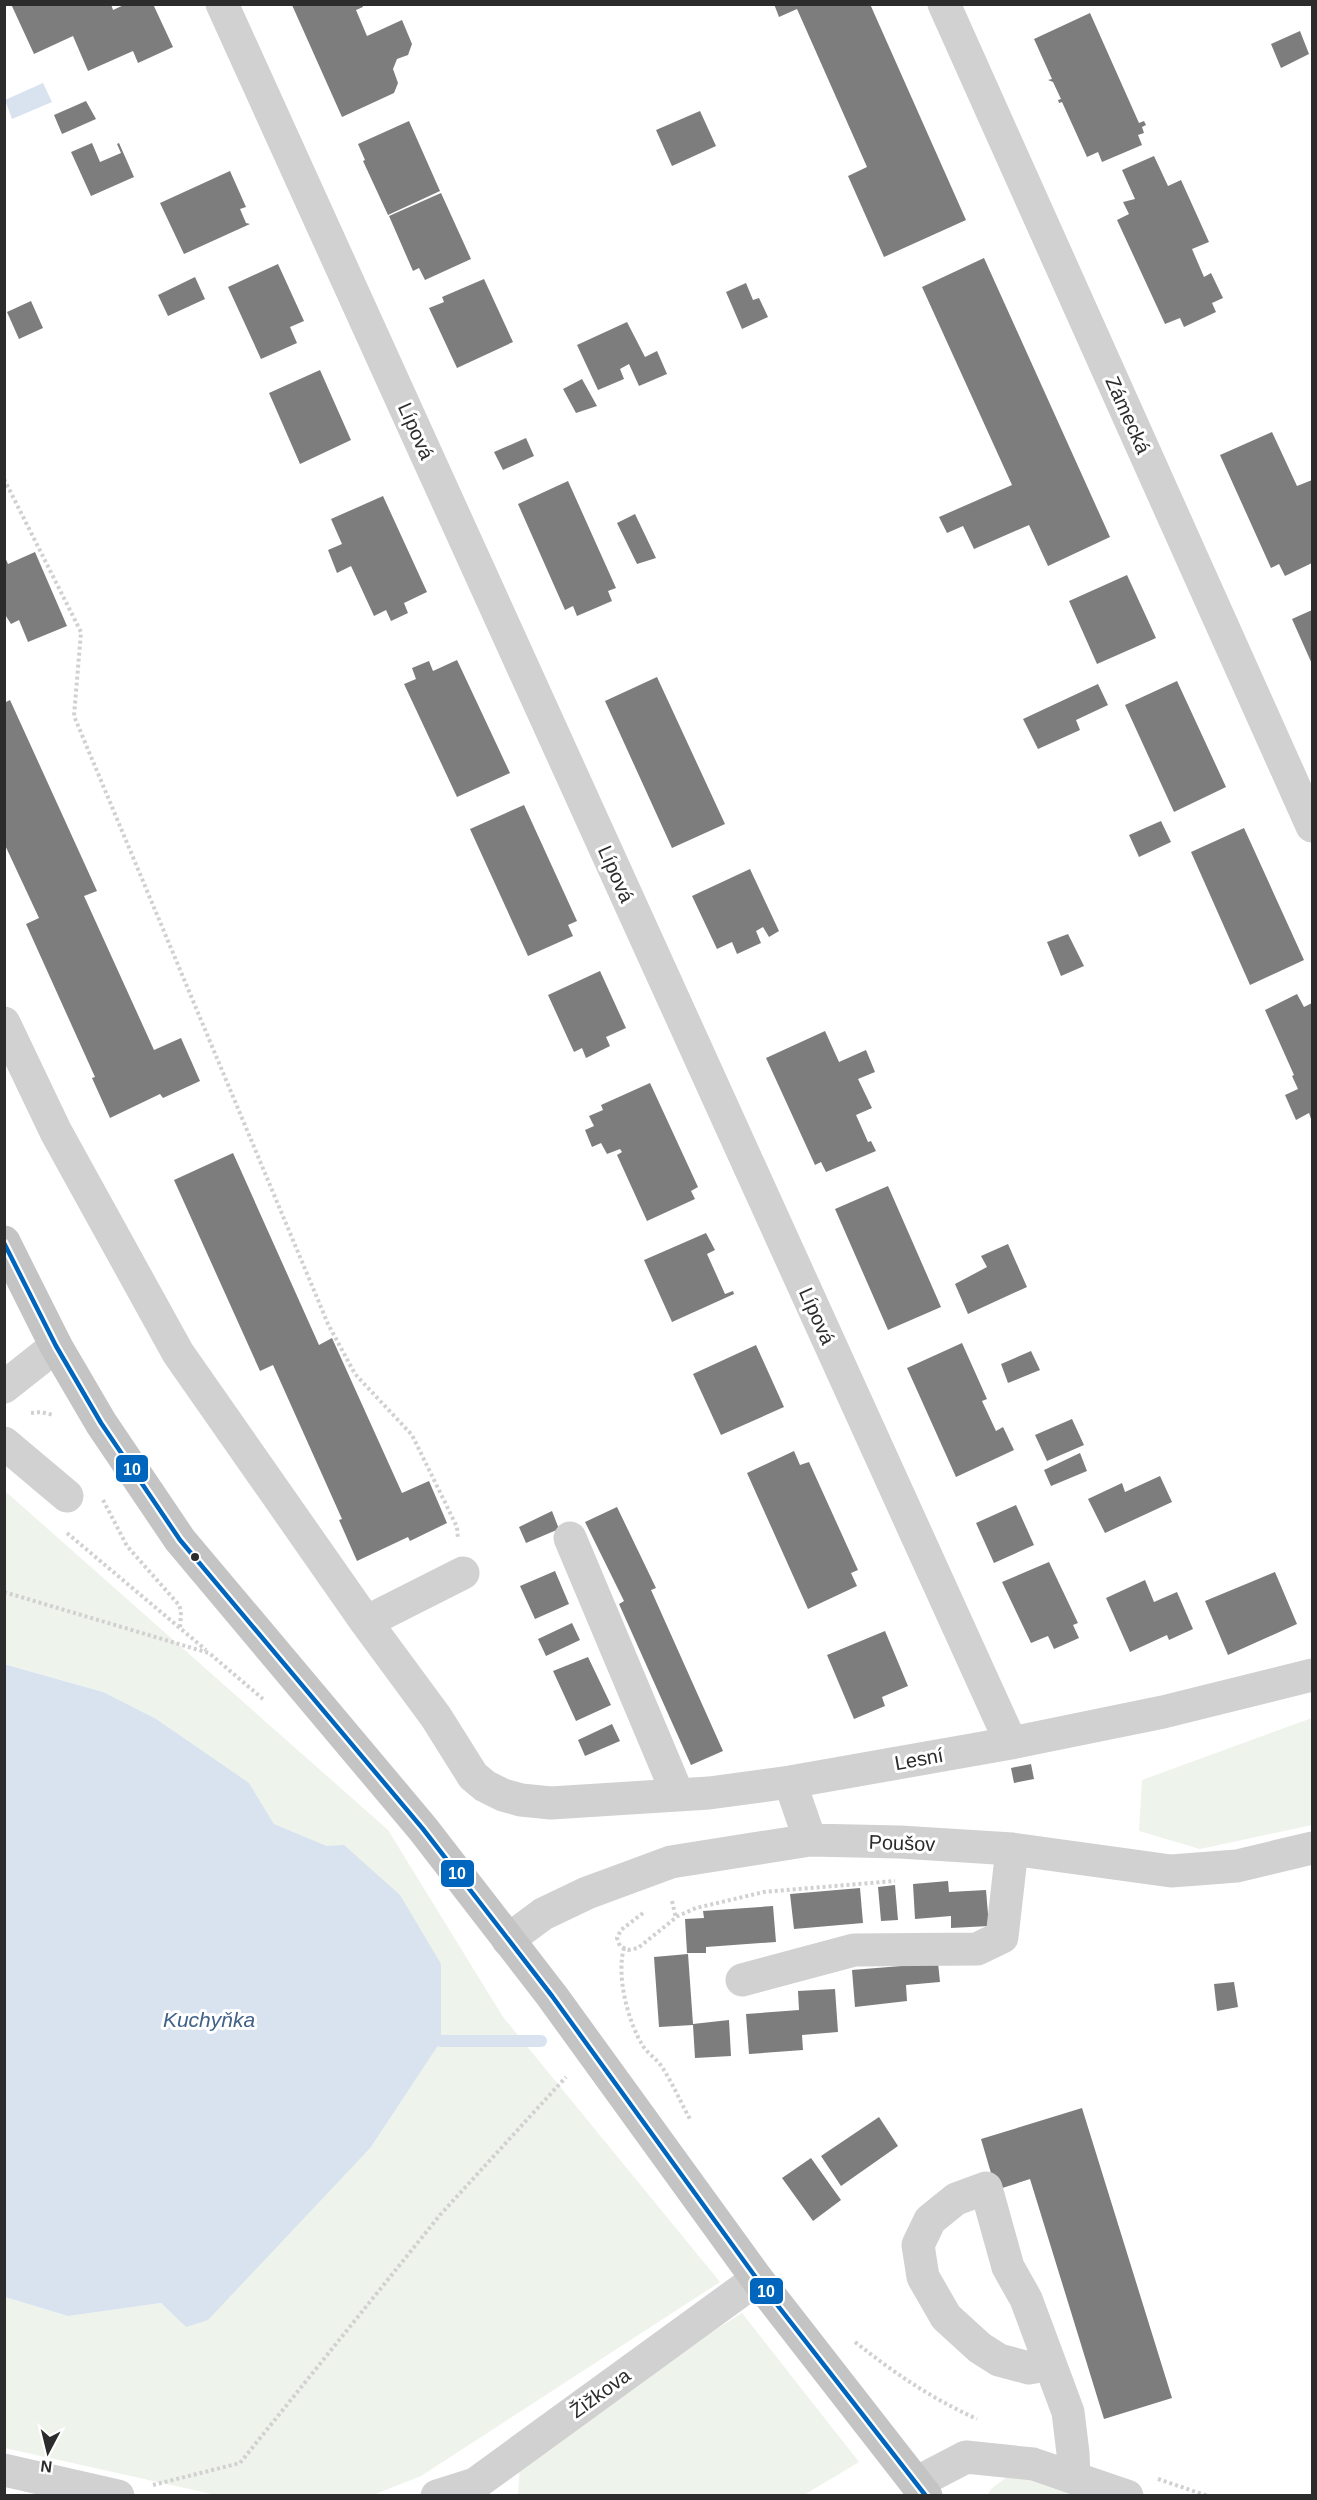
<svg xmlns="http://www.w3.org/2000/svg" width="1317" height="2500" font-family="Arial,sans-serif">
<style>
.green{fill:#eef3eb}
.water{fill:#d8e3ef}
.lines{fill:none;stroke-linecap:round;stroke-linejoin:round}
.stream{stroke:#d8e3ef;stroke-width:12}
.building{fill:#7d7d7d}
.path{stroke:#d1d1d1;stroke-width:4;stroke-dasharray:3 3;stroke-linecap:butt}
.minor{stroke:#d1d1d1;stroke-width:33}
.major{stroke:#c4c4c4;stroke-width:33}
.bus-1-casing{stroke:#fff;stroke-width:9}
.bus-1{stroke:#0065bd;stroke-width:4.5}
.bus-dot{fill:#2c2c2c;stroke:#fff;stroke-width:2}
.labels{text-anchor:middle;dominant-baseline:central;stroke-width:6;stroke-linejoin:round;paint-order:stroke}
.street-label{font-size:20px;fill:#2c2c2c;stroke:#fff}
.water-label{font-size:21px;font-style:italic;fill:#406289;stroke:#fff}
.line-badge{stroke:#fff;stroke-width:2}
.badge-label{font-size:16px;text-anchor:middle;font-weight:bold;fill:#fff}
</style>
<rect width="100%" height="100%" fill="#fff"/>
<path class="green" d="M5 1491 388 1830 503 2017 720 2282 421 2476 373 2495H216L5 2448V2297L68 2316 161 2303 186 2327 371 2147 441 2041V1964L327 1846 274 1824 249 1783 103 1692 5 1664Z
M1312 1718V1825L1200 1849 1139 1831 1142 1780Z
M742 2313 859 2462 804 2495 518 2496 520 2463 539 2441Z
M1007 2477 1028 2480 1073 2495 987 2496 991 2489Z"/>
<path class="water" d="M43 83 52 102 12 119 5 100Z
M4 1664 103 1692 156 1719 249 1783 274 1824 327 1846 344 1845 400 1895 441 1964V2041L371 2147 208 2320 186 2327 161 2303 68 2316 5 2297Z"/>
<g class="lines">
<path class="stream" d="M441 2041H541"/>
</g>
<path class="building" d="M11 4H111L113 10 126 4H153L173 47 138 63 133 51 88 71 73 36 34 54Z
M362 4 363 7 356 10 367 36 402 20 412 44 408 55 397 59 393 69 398 83 394 93 342 117 292 5Z
M774 4H870L966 220 884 257 848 176 867 167 797 9 779 17Z
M1090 13 1139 123 1144 121 1146 125 1142 127 1144 133 1138 135 1142 145 1102 162 1098 152 1087 157 1062 102 1059 103 1058 100 1061 99 1053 82 1048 80 1052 79 1034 39Z
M1300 31 1309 54 1281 68 1271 44Z
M86 101 96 119 62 134 54 115Z
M700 111 716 146 672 166 656 130Z
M409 121 440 191 388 215 363 161 365 160 358 144Z
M92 143 100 162 121 153 117 144 119 143 134 177 91 196 71 152Z
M1154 156 1168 186 1181 180 1209 242 1192 249 1204 277 1211 273 1223 298 1212 303 1216 312 1184 327 1180 318 1165 324 1117 220 1129 214 1123 202 1135 199 1122 170Z
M230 171 246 207 240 209 246 223 250 224 184 254 160 203Z
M441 193 471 259 425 280 419 268 413 271 389 216Z
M984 258 1110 537 1048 566 1029 525 974 549 963 526 947 533 939 517 1012 485 922 287Z
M278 264 304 321 290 327 297 343 261 359 228 287Z
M195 277 205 299 168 316 158 295Z
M484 279 513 342 457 368 429 308 444 302 442 297Z
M746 283 753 300 759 298 768 317 742 329 726 292Z
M31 301 43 328 19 339 7 312Z
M627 322 645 357 657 351 667 374 639 386 629 364 620 369 624 379 598 390 577 345Z
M320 370 351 440 300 464 269 393Z
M582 379 597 406 576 413 563 389Z
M1272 432 1297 486 1312 480V563L1285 576 1279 564 1271 568 1220 455Z
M526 438 534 456 503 470 494 452Z
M568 481 616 588 608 591 612 601 577 616 573 606 565 610 518 504Z
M383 496 427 592 404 603 408 613 391 621 386 610 374 616 351 566 337 573 328 550 342 544 331 519Z
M635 514 656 558 637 564 617 523Z
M35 552 67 626 28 642 19 620 11 624 4 613V555L8 564Z
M1127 575 1156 638 1097 664 1069 601Z
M1312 610V664L1292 619Z
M457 660 510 773 457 797 404 684 416 679 412 668 429 661 433 671Z
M657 677 725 824 672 848 605 701Z
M1177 681 1226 787 1174 812 1125 705Z
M1098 684 1108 705 1076 720 1080 730 1038 749 1023 719Z
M10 700 97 891 84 896 154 1050 181 1038 200 1081 163 1098 160 1094 110 1118 92 1078 95 1077 26 924 39 918 4 843V703Z
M524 805 577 921 568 925 573 936 528 956 470 829Z
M1161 821 1171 842 1139 857 1129 835Z
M1244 828 1304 960 1250 985 1191 852Z
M750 869 779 931 769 937 763 927 756 931 761 943 737 954 732 942 717 949 692 896Z
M1068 934 1084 966 1061 976 1047 942Z
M600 971 626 1028 606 1037 610 1046 586 1058 582 1048 574 1052 548 995Z
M1297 994 1304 1007 1312 1003V1122L1309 1113 1296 1120 1285 1095 1298 1089 1292 1076 1294 1075 1265 1010Z
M825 1031 839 1062 866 1050 875 1072 858 1079 872 1108 856 1115 868 1142 871 1141 876 1151 826 1172 821 1162 815 1165 766 1058Z
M650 1083 698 1187 691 1191 695 1199 647 1221 617 1155 622 1152 620 1149 607 1154 601 1143 592 1147 585 1130 594 1126 589 1116 603 1110 601 1105Z
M233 1153 319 1345 332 1338 402 1493 429 1481 447 1523 410 1541 408 1537 357 1561 339 1520 342 1519 273 1365 260 1371 174 1180Z
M888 1186 941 1307 888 1330 835 1209Z
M706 1233 715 1250 707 1254 725 1294 733 1291 734 1294 672 1322 644 1260Z
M1008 1244 1027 1287 968 1314 955 1284 987 1267 981 1256Z
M962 1343 987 1399 982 1401 996 1431 1003 1427 1014 1450 956 1477 907 1368Z
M756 1345 784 1407 721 1435 693 1374Z
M1031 1351 1040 1370 1008 1383 1001 1364Z
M1072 1419 1084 1445 1047 1461 1035 1435Z
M794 1451 800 1465 809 1462 858 1570 851 1573 857 1586 808 1609 747 1473Z
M1080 1453 1087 1471 1051 1486 1044 1470Z
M1160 1476 1172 1502 1105 1533 1088 1499 1122 1483 1125 1492Z
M1016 1505 1034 1545 994 1563 976 1523Z
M617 1507 656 1588 651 1590 723 1751 691 1765 619 1604 624 1601 585 1522Z
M552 1511 559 1529 526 1543 519 1527Z
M1049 1562 1078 1623 1073 1625 1079 1638 1054 1649 1048 1636 1031 1643 1002 1582Z
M555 1571 569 1604 535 1619 520 1586Z
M1275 1572 1297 1624 1228 1655 1205 1601Z
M1145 1580 1154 1602 1177 1592 1193 1629 1169 1640 1167 1635 1130 1652 1106 1598Z
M572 1623 580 1640 546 1656 538 1639Z
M885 1631 908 1686 882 1697 885 1706 854 1719 827 1655Z
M588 1657 611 1705 576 1721 553 1671Z
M612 1724 620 1741 585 1756 578 1740Z
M1031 1764 1034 1779 1014 1783 1011 1768Z
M948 1881 949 1892 986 1890 989 1926 951 1928V1916L915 1919 913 1884Z
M895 1885 898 1920 881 1921 878 1887Z
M860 1888 863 1923 794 1929 790 1894Z
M773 1906 776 1942 706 1947V1953H687L685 1919 704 1918 703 1911Z
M688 1954 693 2024 729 2020 731 2056 695 2058 693 2025 659 2027 654 1957Z
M938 1963 940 1982 906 1985 907 2001 855 2007 852 1970Z
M1234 1982 1238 2007 1217 2011 1214 1984Z
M835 1989 838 2032 802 2035 803 2050 749 2054 746 2014 799 2010 798 1991Z
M1082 2108 1172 2398 1104 2419 1030 2179 996 2190 981 2139Z
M879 2117 898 2146 841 2186 821 2156Z
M811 2158 841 2200 813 2221 782 2178Z"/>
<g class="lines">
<path class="path" d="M4 479 81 632 74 716 328 1324 355 1374 412 1435 457 1527 458 1539
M31 1413 41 1412 53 1415
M103 1500 127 1546 179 1605 181 1611 180 1629
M67 1533 206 1650
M4 1592 209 1653 263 1699
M672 1901 676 1918
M643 1913 621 1930 617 1938 620 1946 628 1950 638 1948 678 1916 696 1908 764 1892 895 1881
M624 1948C616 1976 628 2022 643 2046 648 2054 657 2059 662 2067 673 2084 681 2103 691 2121
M855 2342C896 2374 929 2397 977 2419
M1158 2479 1208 2496
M153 2485 240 2463 440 2215 566 2077"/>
<path class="minor" d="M222 4 1011 1743
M944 4 1312 826
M4 1023 56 1132 178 1353 366 1622 436 1717 473 1776 485 1786 503 1795 521 1800 551 1803 709 1793 790 1782 1011 1743 1163 1712 1312 1675
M4 1387 56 1346
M4 1443 67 1496
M570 1538 678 1795
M366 1622 463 1573
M790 1782 810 1840
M508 1940 543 1914 587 1893 671 1862 810 1840 900 1842 1012 1849 1171 1871 1237 1866 1312 1848
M742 1980 854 1950 977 1949 1002 1937 1012 1849
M1050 2364 1029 2368 999 2360 980 2348 946 2317 923 2277 918 2245 930 2220 956 2199 986 2188 1008 2267 1026 2299 1068 2412 1073 2453 1074 2478
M4 2470 118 2496
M916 2483 966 2457 1033 2464 1127 2496
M437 2496 475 2484 757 2279"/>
<path class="major" d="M4 1242 56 1346 101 1423 180 1540 423 1829 552 1996 757 2279 926 2496"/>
<g class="bus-1-casing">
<path id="bus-1" d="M4 1243 56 1346 101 1423 180 1540 423 1829 552 1996 757 2279 926 2496"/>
</g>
<use href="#bus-1" class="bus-1"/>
</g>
<circle class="bus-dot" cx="195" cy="1557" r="5"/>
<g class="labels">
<g class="street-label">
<text transform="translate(1128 415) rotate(66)">Zámecká</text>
<text transform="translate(416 431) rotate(66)">Lípová</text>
<text transform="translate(616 874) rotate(66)">Lípová</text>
<text transform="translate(817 1316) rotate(66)">Lípová</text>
<text transform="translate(919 1759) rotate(-10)">Lesní</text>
<text transform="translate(902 1843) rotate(2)">Poušov</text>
<text transform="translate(600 2393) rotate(-36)">Žižkova</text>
</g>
<g class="water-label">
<text x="209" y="2019">Kuchyňka</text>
</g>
</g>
<g class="line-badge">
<rect x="115" y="1454" width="34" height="29" rx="6" fill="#0065bd"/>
<rect x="440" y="1859" width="35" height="29" rx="6" fill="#0065bd"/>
<rect x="749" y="2277" width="35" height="28" rx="6" fill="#0065bd"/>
</g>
<g class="badge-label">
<text x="132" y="1475">10</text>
<text x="457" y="1879">10</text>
<text x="766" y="2297">10</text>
</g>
<rect width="1317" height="2500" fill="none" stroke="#2c2c2c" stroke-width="12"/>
<g transform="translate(48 2452) rotate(187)" stroke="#ffffff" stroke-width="4.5" paint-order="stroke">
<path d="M0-4.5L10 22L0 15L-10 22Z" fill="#2c2c2c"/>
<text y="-9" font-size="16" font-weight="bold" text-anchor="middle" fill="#2c2c2c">N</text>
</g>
</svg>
